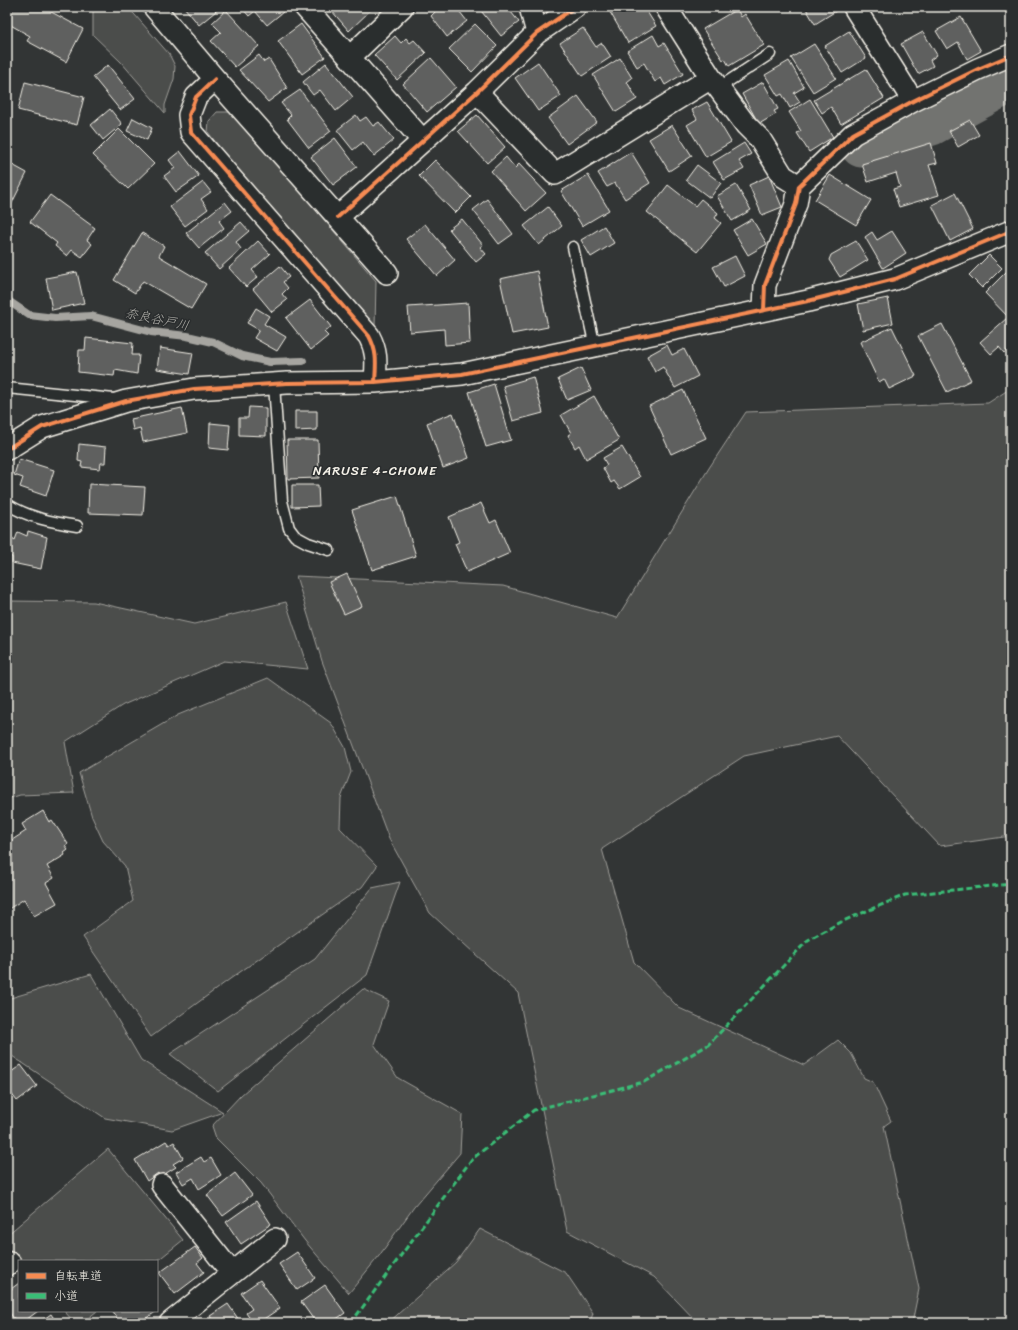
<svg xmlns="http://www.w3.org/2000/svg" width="1018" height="1330" font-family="Sriracha,'Klee One',sans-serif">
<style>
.green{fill:#4b4d4c;stroke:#a09f9a}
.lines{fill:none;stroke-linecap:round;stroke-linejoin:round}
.stream{stroke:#a6a5a0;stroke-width:8}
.river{stroke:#727370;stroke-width:45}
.building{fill:#5f605f;stroke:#f4f1e8}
.service-casing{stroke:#f4f1e8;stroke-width:13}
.minor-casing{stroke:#f4f1e8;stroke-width:24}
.service{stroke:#2a2d2e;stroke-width:10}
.minor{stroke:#2a2d2e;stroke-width:21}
.quiet{stroke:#3abd76;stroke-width:3;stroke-dasharray:6 3;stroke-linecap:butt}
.cycleway-casing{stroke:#2a2d2e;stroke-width:6}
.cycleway{stroke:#f68b52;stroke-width:4}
.labels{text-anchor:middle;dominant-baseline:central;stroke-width:3;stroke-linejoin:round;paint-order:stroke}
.water-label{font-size:13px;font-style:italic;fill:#b3b2ac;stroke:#2a2d2e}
.neighbourhood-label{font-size:13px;letter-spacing:1px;fill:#f4f1e8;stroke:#2a2d2e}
</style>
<rect width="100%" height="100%" fill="#323535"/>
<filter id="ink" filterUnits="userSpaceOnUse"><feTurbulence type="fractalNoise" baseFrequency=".025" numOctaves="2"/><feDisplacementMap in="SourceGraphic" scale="8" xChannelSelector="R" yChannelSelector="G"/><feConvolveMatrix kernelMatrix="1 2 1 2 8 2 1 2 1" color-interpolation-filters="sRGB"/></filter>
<g filter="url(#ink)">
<path class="green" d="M93 7H128L169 54 175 66 174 79 165 105V113L121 62 93 35Z
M217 112H233L376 281 375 327 225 155 208 132 209 121Z
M1011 388V836L940 846 837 736 744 756 602 849 634 962 679 1008 804 1065 838 1040 851 1053 864 1078 873 1082 891 1121 884 1126 919 1289 912 1323H698L654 1277 567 1231 518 993 430 913 389 839 322 661 296 576 503 586 617 618 709 468 746 412 988 403Z
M7 601 94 602 194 624 286 602 308 669 224 661 123 705 65 742 74 793 20 795 7 799Z
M268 678 331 723 345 747 351 772 341 798 340 828 377 866 362 887 230 979 151 1037 83 937 133 901 125 866 103 841 92 817 79 773 178 715Z
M400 882 367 975 218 1091 170 1054 315 959 372 888Z
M91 974 141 1060 223 1112 172 1130 105 1118 12 1056 7 1050V999Z
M363 989 389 1001 374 1044 398 1078 462 1114 460 1153 414 1207 379 1256 349 1293 305 1241 261 1183 216 1138 212 1126 241 1095Z
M108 1149 183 1240 157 1261H19L7 1247V1235Z
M480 1229 566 1273 593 1313 590 1323H388L456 1262Z
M64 1311H97L82 1323H75Z"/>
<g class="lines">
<path class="stream" d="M7 300 29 315 55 318 91 316 151 332 187 336 213 342 242 356 270 362 303 361"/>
<path class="river" d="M862 145 931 123 993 89 1011 81"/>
</g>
<path class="building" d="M11 7H42L83 29 66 62 27 41 30 36 7 23V14Z
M184 7H221L199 25Z
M241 7H279L283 12 267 25 255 11 249 16Z
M334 7H370L372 9 349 31 331 10Z
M431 7H456L467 21 447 37 431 16 435 12Z
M478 7H507L519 22 501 36Z
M607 7H644L656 26 628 43Z
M805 7H834L836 11 815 24Z
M737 9 741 17 745 14 764 45 729 66 725 59 723 60 703 29Z
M226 10 259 46 235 67 211 41 221 32 212 23Z
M961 17 981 51 967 59 958 42 947 49 936 31Z
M301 24 325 57 302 74 278 41Z
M475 24 497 46 472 72 449 49Z
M583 28 596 47 602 43 611 57 582 76 560 43Z
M849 31 866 58 842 73 825 46Z
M923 32 937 55 930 60 933 66 918 74 901 44Z
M653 35 659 46 664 43 683 74 665 85 661 78 655 82 644 63 637 67 627 51Z
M395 36 401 43 406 38 410 43 414 40 426 53 397 80 374 55Z
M814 44 836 78 813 92 791 58Z
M259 55 264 62 269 59 287 88 268 102 239 70Z
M431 58 456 87 427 112 403 84Z
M620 58 632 78 627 82 637 99 616 112 593 75Z
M789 61 804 87 794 93 800 102 790 108 782 94 778 96 765 75Z
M538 62 561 96 538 111 515 78Z
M326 63 353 97 336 111 320 90 313 95 303 82Z
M108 65 135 99 120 110 93 77Z
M866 69 884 98 841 124 831 107 822 113 814 100Z
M25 82 84 97 77 125 18 110Z
M763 82 778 109 774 111 776 114 759 124 742 94Z
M300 90 331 131 309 148 287 119 291 115 281 103Z
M578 96 597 122 567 144 548 118Z
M810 99 833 137 809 152 797 133 801 131 789 112Z
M707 102 731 142 706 157 687 125 697 119 692 110Z
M110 109 122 124 103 140 91 125Z
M356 115 360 121 366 117 373 126 379 122 394 140 374 156 363 142 353 150 337 130Z
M477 115 505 147 487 163 458 131Z
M133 118 152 128 147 140 127 131Z
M970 120 979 135 958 147 949 131Z
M672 125 692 156 669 171 649 139Z
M119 129 154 164 128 189 93 155Z
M335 138 357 167 333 185 311 157Z
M744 143 751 154 739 161 744 169 724 180 713 162Z
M931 143 937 163 929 165 939 195 899 207 893 189 900 187 896 173 868 182 862 164Z
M180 151 199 176 176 192 164 176 175 168 169 160Z
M631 152 650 183 625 199 615 183 607 187 598 173Z
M506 157 515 168 519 164 546 193 526 211 491 171Z
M435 160 471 197 455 213 419 176Z
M7 162 27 173 7 213Z
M697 165 721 183 710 198 686 180Z
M588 175 609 210 582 226 561 191Z
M830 175 871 200 856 225 815 200Z
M769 176 782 207 762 215 749 185Z
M203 182 211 192 201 199 208 209 185 226 170 207Z
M668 185 695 206 701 199 718 213 715 218 721 223 697 252 647 212Z
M736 185 751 210 732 221 717 196Z
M955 193 973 229 950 241 932 205Z
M50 195 95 228 87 240 92 244 82 257 72 250 67 256 55 246 57 243 30 222Z
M487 199 513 234 499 244 473 210Z
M225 202 232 211 219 221 224 228 199 248 186 233Z
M548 207 562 226 539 245 524 226Z
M462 219 483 245 480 247 486 254 476 262 449 229Z
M752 219 767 244 748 255 733 230Z
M241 222 249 231 236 242 241 249 219 269 205 253Z
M425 224 455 260 437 276 406 239Z
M604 226 614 243 591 257 581 240Z
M892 231 906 253 883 268 865 237 872 232 877 240Z
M142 233 164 246 159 256 206 284 191 309 143 281 135 293 114 280Z
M258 241 270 254 252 270 258 277 246 287 229 268Z
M856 241 868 260 840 277 829 260 831 255Z
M989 255 1002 268 982 288 969 275Z
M735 256 745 276 724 287 713 267Z
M280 266 289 277 283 282 288 288 282 294 287 300 272 312 253 289Z
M537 271 548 327 512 334 500 279Z
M1007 271 1011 276V320L985 293Z
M77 272 84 303 52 310 46 278Z
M888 298 893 323 863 330 858 304Z
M310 300 331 327 324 332 328 336 311 350 286 318Z
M468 303 470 343 445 345 444 329 410 332 408 307Z
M256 308 269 316 264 324 286 337 277 351 254 338 259 330 247 323Z
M1007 318 1011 322V347L1004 353 999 347 991 354 980 342Z
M942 324 971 380 947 392 918 336Z
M892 327 916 376 889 389 884 379 879 382 860 342Z
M86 338 133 343 132 355H139L137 374 115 370 114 376 78 372 79 350H85Z
M667 345 672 355 684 349 698 376 675 388 663 367 655 372 647 356Z
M160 348 193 353 189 374 157 369Z
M581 368 591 390 567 400 558 379Z
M533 377 543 413 513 421 503 386Z
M494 384 511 440 486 447 469 392Z
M683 390 706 438 671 454 649 406Z
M594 396 619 440 586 459 579 445 575 448 568 435 571 433 561 415Z
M249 407 266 408V436L239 435V418H248Z
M182 408 187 433 143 442 140 428 133 430 131 419Z
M295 411H317V430L295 431Z
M453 413 469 458 443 468 427 423Z
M210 423 230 425 228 450 209 448Z
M287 440H318L319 478 288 479Z
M79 444 106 447 105 463H101L100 469 81 467 82 462 78 461Z
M622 447 640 477 620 489 614 481 611 483 603 468 607 465 603 458Z
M19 459 54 470 46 496 20 487 23 478 14 475Z
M89 484 145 487 143 515 88 513Z
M292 485H318L319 506 292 507Z
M397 496 416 556 372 570 352 510Z
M481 503 490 523 496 520 510 553 467 572 455 544 459 542 449 517Z
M28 531 47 537 41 569 12 563V557L7 556 12 538 15 540 18 532 27 536Z
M347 574 362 606 344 614 329 582Z
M43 811 49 822 52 820 68 844 65 846 68 850 64 853 65 855 47 866 54 878 46 883 57 903 34 916 24 899 7 910V839L9 842 26 831 22 824Z
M21 1065 37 1086 17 1101 7 1088V1075Z
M166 1141 169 1145 174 1142 183 1158 173 1164 176 1167 160 1177 158 1173 147 1181 135 1160Z
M201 1157 204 1162 211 1158 221 1175 199 1189 193 1178 183 1184 176 1172Z
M235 1173 252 1195 223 1216 207 1195Z
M256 1201 271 1224 241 1244 226 1222Z
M195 1247 203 1258 197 1263 204 1272 175 1294 159 1273Z
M297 1252 315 1278 297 1290 279 1264Z
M260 1280 280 1308 258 1323H253L246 1313 252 1309 241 1293Z
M19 1283V1311H38L22 1323H17L7 1309V1292Z
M325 1285 345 1313 331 1323H316L301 1302Z
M228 1304 241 1323H214L210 1316Z
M112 1311H157L139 1323H120Z
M51 1314 57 1323H38Z"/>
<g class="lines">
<g class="service-casing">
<path id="service" d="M718 88 770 54
M573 247 595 347
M274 384 282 501 289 528 295 536 308 543 329 550
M7 388 114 399
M7 504C29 518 52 522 77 526"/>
</g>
<g class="minor-casing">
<path id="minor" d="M154 7 215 79 387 273
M305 7 423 141
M530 7 537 33
M666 7 711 78 746 125 760 139 783 176 799 186
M854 7 913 101
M350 57 402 7
M215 79 196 97 189 115 191 132 369 336C378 353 376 364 375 382
M477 92 555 174 711 78
M338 217 477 92 537 33 575 7
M764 310 765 285 796 204 799 186 853 134 913 101 978 69 1011 55
M7 449 42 427 126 401 194 389 287 383 375 382 462 374 808 301 895 279 1011 231
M162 1185 232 1273
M7 1265 10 1263
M170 1323 275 1239"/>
</g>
<use href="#service" class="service"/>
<use href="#minor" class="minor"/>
<path class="quiet" d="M351 1323 472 1159 534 1110 644 1082 708 1045 808 940 843 921 905 895 1011 884"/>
<g class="cycleway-casing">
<path id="cycleway" d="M215 79 196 97 189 115 191 132 369 336C378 353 376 364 375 382
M338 217 477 92 537 33 575 7
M764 310 765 285 796 204 799 186 853 134 913 101 978 69 1011 55
M7 449 42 427 126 401 194 389 287 383 375 382 462 374 808 301 895 279 1011 231"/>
</g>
<use href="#cycleway" class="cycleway"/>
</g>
</g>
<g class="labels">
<g class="water-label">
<text transform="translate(157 319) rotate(12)">奈良谷戸川</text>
</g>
<g class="neighbourhood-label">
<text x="375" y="470">NARUSE 4-CHOME</text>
</g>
</g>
<rect width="1018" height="1330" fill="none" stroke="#2a2d2e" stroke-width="24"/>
<rect x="12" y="12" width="994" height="1306" fill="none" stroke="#f4f1e8" stroke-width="1.5" filter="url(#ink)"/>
<rect x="18" y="1260" width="140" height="52" fill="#2a2d2e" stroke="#7b7b78"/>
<rect x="26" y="1273" width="20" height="6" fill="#f68b52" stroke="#7b7b78"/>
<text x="54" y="1280" font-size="12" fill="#f4f1e8">自転車道</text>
<rect x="26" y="1293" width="20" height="6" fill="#3abd76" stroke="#7b7b78"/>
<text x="54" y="1300" font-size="12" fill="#f4f1e8">小道</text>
</svg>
